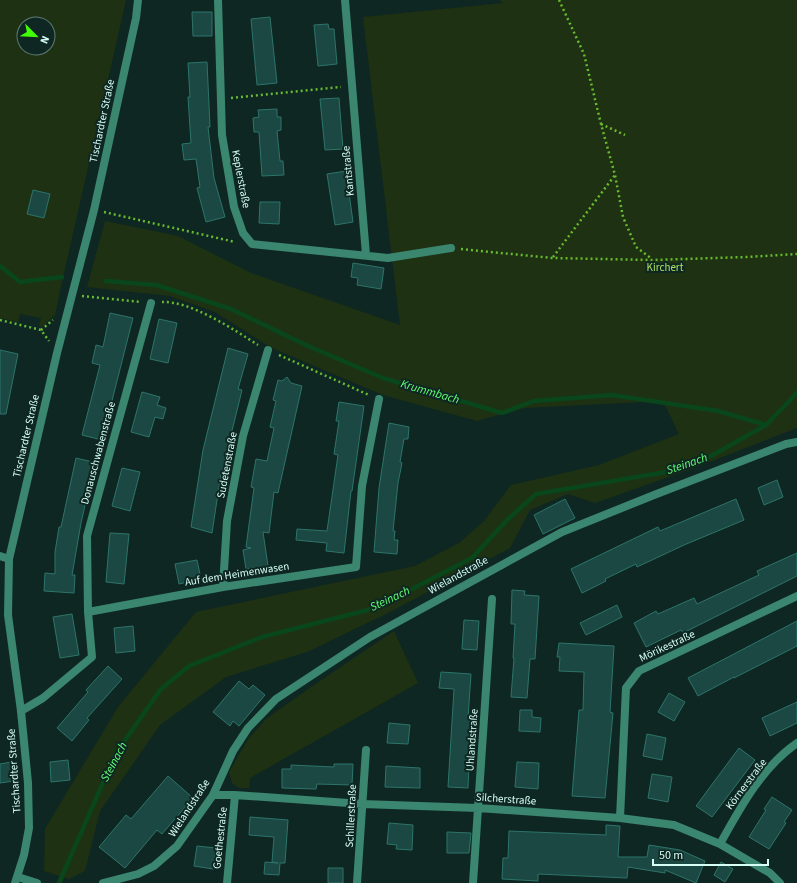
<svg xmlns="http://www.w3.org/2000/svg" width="797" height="883" font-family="'Source Sans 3',sans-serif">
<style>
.green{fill:#1e3112;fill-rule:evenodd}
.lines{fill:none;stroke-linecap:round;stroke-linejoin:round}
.stream{stroke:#0a461b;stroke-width:4.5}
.building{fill:#1b4842;stroke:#2d746a}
.path{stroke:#68ba2f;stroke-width:2.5;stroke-dasharray:2 3;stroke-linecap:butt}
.minor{stroke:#3a866f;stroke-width:8}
.tertiary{stroke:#3a866f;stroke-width:8}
.labels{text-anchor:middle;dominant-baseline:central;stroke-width:4;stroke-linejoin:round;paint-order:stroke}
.street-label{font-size:11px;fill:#d6fff5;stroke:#0f2723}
.park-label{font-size:11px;fill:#ade160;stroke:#0f2723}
.water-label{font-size:12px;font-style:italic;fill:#64ff75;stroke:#0f2723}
</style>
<rect width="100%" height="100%" fill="#0f2723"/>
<path class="green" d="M0 0H126L60 291 55 315 42 327 39 326 41 318 20 314 18 322 0 318ZM24 24H48V48H24Z
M500 0H797V428L694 468 595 503 568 494 530 510 510 548 388 613 307 652 226 677 160 725 100 811 85 871 69 879 44 871 45 829 118 707 196 612 415 566 459 543 484 521 511 485 599 465 679 434 663 401 524 408 477 421 383 395 272 348 215 312 170 296 87 287 105 221 178 236 251 273 400 325 363 17 503 3Z
M394 631 418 683 250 778 249 788H239L232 783 229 772 249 738 266 719 311 687Z"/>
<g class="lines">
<path class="stream" d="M0 266 20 282 62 277
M106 281 156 285 231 309 308 346 383 378 502 413 534 401 612 395 718 411 766 425
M59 883 116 753 161 689 189 666 262 637 368 610 408 591 472 558 507 520 536 494 672 471 713 455 766 425 797 393"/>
</g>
<path class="building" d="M192 12H212V36H193Z
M270 17 277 83 257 85 251 19Z
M328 24 329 29H334L337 64 318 66 314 25Z
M207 62 210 127H208L214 178 225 217 206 222 197 188 200 187 196 159 184 160 182 144 191 143 188 97H190L188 63Z
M339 98 343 149 325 150 320 99Z
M277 109V117H281V130L277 131 280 161H283L284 175 262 176 259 132H254L253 118 259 117 258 110Z
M346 171 353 222 335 225 327 174Z
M33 190 50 194 44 218 27 214Z
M260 202H280L279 224 259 223Z
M353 263 384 268 381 289 357 285 358 278 351 277Z
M110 313 133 318 102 440 82 435 100 365 92 363 96 345 103 347Z
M159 319 177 323 168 363 150 359Z
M228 348 248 354 238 389 242 390 230 439H229L222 474H221L212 533 191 527 203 450Z
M0 350 18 354 6 414H0Z
M287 377 291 383 302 386 278 493 274 492 269 533 263 532 268 566 246 569 243 550 251 548 246 547 254 488 251 487 256 459 267 461 274 428 270 427 276 401 273 400 278 380 282 381Z
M142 392 160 397 157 405 166 408 163 419 155 417 149 437 131 432Z
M339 402 364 406 352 491H351L344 553 326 551 327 543 296 540 297 529 327 531 338 455 334 454 339 421H336Z
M389 423 409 427 408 439H404L400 462 402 463 398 483 393 531H395L394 540H398L397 554 374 552 379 488Z
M76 458 97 463 93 480 91 479 81 523 72 575H75L74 593 44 591 45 573 55 574V552L59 527H61Z
M122 468 140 472 130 511 112 506Z
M777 480 783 497 764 505 758 488Z
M565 499 575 518 543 534 534 515Z
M736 499 744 520 684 545 637 567 636 564 605 579 606 581 582 593 571 569 658 527 660 531Z
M110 533 129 534 124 584 106 582Z
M797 553V576L683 633 681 630 646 647 634 623 656 611 658 614 694 598 697 604 759 575 757 571Z
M197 560 201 579 179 584 175 564Z
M512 590 525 591 524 595 539 596 535 659H530L527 698 511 697 514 658H513L515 624H511Z
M617 605 622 617 586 635 580 623Z
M72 614 79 655 60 658 53 617Z
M464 620 479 621 477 650 462 649Z
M797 621V646L734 678V677L698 696 688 678Z
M133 626 135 651 116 653 114 628Z
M559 643 614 646 610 712 613 713 605 798 572 796 579 710H583L584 672 559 671 560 657H557Z
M108 666 122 679 87 718 89 720 72 741 57 728 88 692 86 690Z
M441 672 471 674 468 718H471L468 788 448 787 454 689 439 688Z
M239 681 249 689 253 685 265 695 239 726 233 721 230 726 213 712Z
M669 693 685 702 674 721 658 712Z
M797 702V723L770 736 762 718Z
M520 710H532V717L541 718 540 732 519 731Z
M389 723 410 725 408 744 387 743Z
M647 734 666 738 662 760 643 756Z
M739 748 755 760 712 817 696 806Z
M68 760 70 780 51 782 50 762Z
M11 762 14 781 0 783V764Z
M517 762 539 763 538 789 515 787Z
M334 764H353L352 785 317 784 316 789 282 788V769H291V765L334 767Z
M386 766 420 768V788L385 787Z
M652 774 672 777 668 802 648 798Z
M168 776 193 798 162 834 157 830 125 868 99 847 126 815 131 819Z
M772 797 792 810 784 822 786 823 769 849 749 837 766 810 764 809Z
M250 817 288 820 285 863H280L279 875 264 874 265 862 278 863 272 862 274 837 249 835Z
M389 823 413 825 412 850 396 849 397 845 387 844Z
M606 825 620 826 618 857H647L649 845 680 850 705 861 696 883 665 870V873L628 867 627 878 538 874V881L502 879 503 858H508L509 831 606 835Z
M447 832 471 833 469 853H447Z
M197 846 216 848 213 869 194 866Z
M721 862 733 869 725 882 714 875Z
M328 868H343V883H328Z"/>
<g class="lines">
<path class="path" d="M559 0 584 54 601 124 615 175 623 217 636 247 652 259
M231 98 341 87
M601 124 625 135
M104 212 235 242
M461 249 552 258 652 260 747 257 797 254
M553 257 615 175
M82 296 141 302
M162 302C191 301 233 329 258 345
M0 320 41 330 49 341
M41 330 53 320
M279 355 369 395"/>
<path class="minor" d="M218 0 222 135 234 207 243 233 252 244 388 258 451 248
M345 0 366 255
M0 556 9 559
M223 587 227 521 243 436 268 350
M88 612 87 536 151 303
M21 711 43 698 92 657 88 612 223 587 356 567 362 486 379 399
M213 795H235L362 804 478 808 620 818 674 825 720 844 770 873 780 883
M620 818 626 688 639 671 797 596
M720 844C740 808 762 767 797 743
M18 877 37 883
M103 883 138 874 154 866 177 846 213 795 233 751 248 728 276 699 370 637 562 532 654 495 786 444 797 442
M227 883 235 795
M357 883 366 750
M473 883 492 599"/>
<path class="tertiary" d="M15 883 24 855 29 828 28 783 21 711 8 615 9 559 57 353 94 210 136 18 138 0"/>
</g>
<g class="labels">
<g class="street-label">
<text transform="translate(102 121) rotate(-78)">Tischardter Straße</text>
<text transform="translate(348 171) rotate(-95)">Kantstraße</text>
<text transform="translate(241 179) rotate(79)">Keplerstraße</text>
<text transform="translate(26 436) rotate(-77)">Tischardter Straße</text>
<text transform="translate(98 453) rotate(-75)">Donauschwabenstraße</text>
<text transform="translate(227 465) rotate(-79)">Sudetenstraße</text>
<text transform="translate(237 574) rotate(-9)">Auf dem Heimenwasen</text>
<text transform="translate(458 575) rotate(-29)">Wielandstraße</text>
<text transform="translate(667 646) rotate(-25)">Mörikestraße</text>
<text transform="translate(472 740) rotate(-86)">Uhlandstraße</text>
<text transform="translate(14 771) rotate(-94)">Tischardter Straße</text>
<text transform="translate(746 784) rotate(-53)">Körnerstraße</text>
<text transform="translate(506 799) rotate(4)">Silcherstraße</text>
<text transform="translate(189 808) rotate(-57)">Wielandstraße</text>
<text transform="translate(351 816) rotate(-87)">Schillerstraße</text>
<text transform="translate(220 838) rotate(-84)">Goethestraße</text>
</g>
<g class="park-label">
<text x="665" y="267">Kirchert</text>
</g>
<g class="water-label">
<text transform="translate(430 392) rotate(16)">Krummbach</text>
<text transform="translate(687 464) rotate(-19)">Steinach</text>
<text transform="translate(390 599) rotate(-25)">Steinach</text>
<text transform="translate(114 762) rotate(-62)">Steinach</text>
</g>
</g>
<g transform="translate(36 36) rotate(114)"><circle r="19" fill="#0f2723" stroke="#5f7d77"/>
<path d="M0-3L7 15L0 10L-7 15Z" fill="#41ff02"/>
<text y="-6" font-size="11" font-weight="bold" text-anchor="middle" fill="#d6fff5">N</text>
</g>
<path d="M653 859v6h115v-6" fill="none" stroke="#d6fff5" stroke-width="2"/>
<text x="659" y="859" font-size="12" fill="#d6fff5" stroke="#0f2723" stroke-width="3" paint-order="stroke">50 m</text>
</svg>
